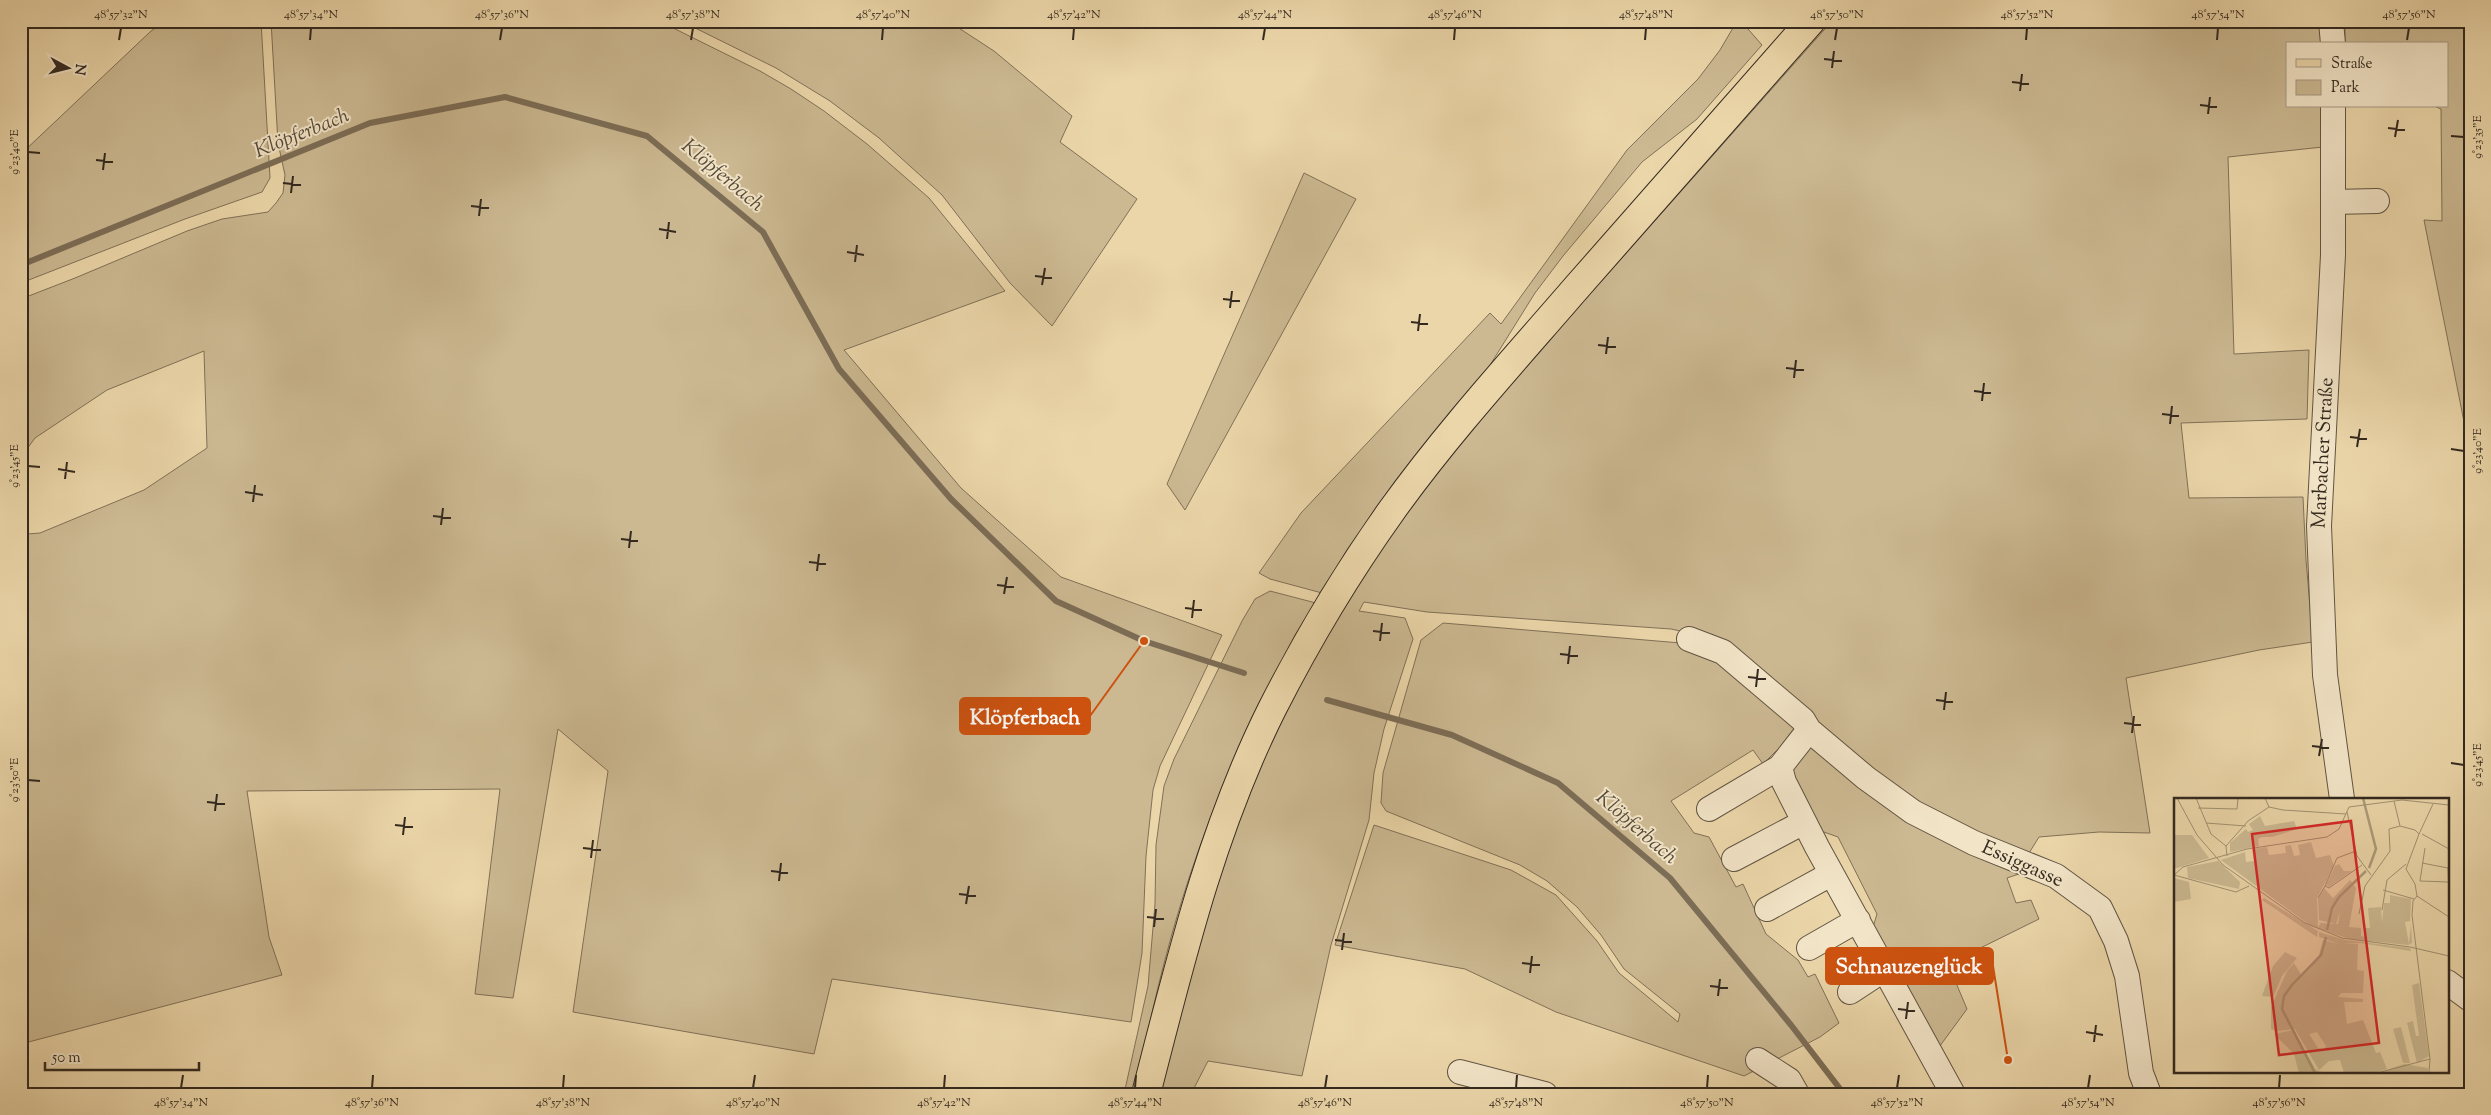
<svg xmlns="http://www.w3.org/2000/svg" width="2491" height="1115" font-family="'Sorts Mill Goudy',serif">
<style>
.green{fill:#ccb992;stroke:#807158}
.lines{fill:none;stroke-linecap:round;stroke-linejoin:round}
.stream{stroke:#7c6d56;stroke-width:6}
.minor-casing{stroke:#615442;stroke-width:26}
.major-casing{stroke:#33291f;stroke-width:30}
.minor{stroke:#f2e4c7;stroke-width:24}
.major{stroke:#ebd6a9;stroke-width:28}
.ticks{fill:none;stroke:#33291f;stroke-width:2}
.labels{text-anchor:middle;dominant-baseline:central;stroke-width:4;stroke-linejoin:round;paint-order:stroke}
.street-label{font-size:20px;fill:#33291f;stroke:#f2e4c7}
.water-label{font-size:21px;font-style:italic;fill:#574b3a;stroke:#f2e4c7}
.inset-river{fill:none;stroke:#ac9b7a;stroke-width:2.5}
.inset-road{fill:none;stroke:#a19172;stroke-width:1}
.view{fill:#d62828;fill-opacity:0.15;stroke:#d62828;stroke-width:2.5}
.inset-edge{fill:none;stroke:#33291f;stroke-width:2.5}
.leader{fill:none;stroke:#cd520f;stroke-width:2}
.callout-dot{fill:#cd520f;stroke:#f2e4c7;stroke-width:2}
.callout{fill:#cd520f;stroke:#cd520f;stroke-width:2}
.callout-label{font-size:21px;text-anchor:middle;font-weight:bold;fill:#fff}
.neatline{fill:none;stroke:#33291f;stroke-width:2}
.ticks-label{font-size:12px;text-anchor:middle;fill:#33291f}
</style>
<rect width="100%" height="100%" fill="#ebd6a9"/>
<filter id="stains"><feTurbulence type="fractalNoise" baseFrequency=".004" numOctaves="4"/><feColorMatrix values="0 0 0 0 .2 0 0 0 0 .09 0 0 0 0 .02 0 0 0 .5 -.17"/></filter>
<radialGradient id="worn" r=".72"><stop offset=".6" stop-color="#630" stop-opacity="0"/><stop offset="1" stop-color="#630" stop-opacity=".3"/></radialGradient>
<path class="green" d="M166 21H261L270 178 262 192 185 219 21 283V154L151 31Z
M271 21H659L760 71 791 89 824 111 867 144 929 198 1005 291 844 350 961 488 1061 577 1222 635 1160 766 1153 790 1146 856 1142 953 1131 1022 832 979 814 1054 573 1012 608 771 558 729 513 998 475 994 500 789 247 791 269 937 282 975 21 1044V522L27 534 40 533 144 490 207 448 204 351 107 390 35 438 21 457V299L75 278 187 231 222 219 268 212 276 203 283 193 285 175 278 143Z
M681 21H948L994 51 1072 116 1060 142 1137 199 1052 326 1010 283 942 195 879 138 830 101 776 68Z
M1737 21H1741L1762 45 1697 119 1642 162 1563 256 1535 293 1482 378 1322 593 1270 579 1259 573 1301 513 1490 313 1501 324 1627 150 1698 79 1720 50Z
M1832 21H2322L2323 44H2287V106H2323V147L2228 157 2234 354 2309 350 2307 419 2181 423 2189 498 2303 497 2306 560 2313 642 2259 650 2126 678 2150 833 2099 832 2039 837 2026 858 1924 808 1694 634 1671 629 1427 612 1364 602 1359 611 1405 618 1413 639 1384 729 1374 773 1369 820 1331 945 1302 1076 1208 1061 1191 1094H1158L1208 905 1259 765 1314 654 1391 531 1472 427Z
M2345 21H2470V452L2424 220 2442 221 2441 109 2434 106H2447V44H2345Z
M1304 173 1356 199 1185 510 1167 484Z
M1270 591 1316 603C1280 674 1240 744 1211 817 1176 906 1153 1000 1135 1094H1124L1148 986 1155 904 1156 845 1164 786 1174 759 1242 621 1255 599Z
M1443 623 1681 643 1722 656 1795 727 1779 748 1763 764 1753 750 1671 801 1694 833 1709 837 1736 887 1743 884 1766 934 1798 960 1808 977 1815 974 1839 1023 1820 1037 1744 1076 1556 1012 1465 969 1335 945 1374 825 1511 870 1556 895 1597 941 1619 973 1678 1022 1680 1014 1624 969 1601 935 1577 907 1547 881 1520 865 1386 811 1381 803 1383 773 1421 640Z
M1812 747 2025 872 2007 878 2016 903 2031 900 2039 919 1948 964 1967 1009 1937 1050 1873 927 1877 914 1838 837 1821 831 1794 780 1792 769 1804 752Z"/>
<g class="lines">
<path class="stream" d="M21 265 370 123 505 97 647 136 763 232 839 369 951 499 1056 601 1144 641 1244 673
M1327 700 1452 735 1558 783 1670 878 1791 1025 1844 1094"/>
<g class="minor-casing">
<path id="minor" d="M2331 21 2333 44
M2333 106V255L2319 526 2325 675 2342 799
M2333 202 2377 201
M1689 639 1723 652 1803 720 1809 730 1780 767 1784 782 1817 847 1953 1094
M1809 730 1866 778 1913 812 1974 843 2056 876 2100 908 2116 941 2127 976 2141 1073 2149 1094
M1709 809 1780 767
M1734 859 1804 822
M1767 909 1831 874
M1809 948 1858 920
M2447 982 2470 999
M1850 992 1885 969
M1758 1060 1789 1080 1797 1094
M1460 1072 1545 1094"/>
</g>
<g class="major-casing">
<path id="major" d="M1146 1094C1180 962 1211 831 1272 709 1307 640 1347 573 1392 510 1448 432 1514 360 1577 287 1655 198 1733 110 1811 21"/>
</g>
<use href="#minor" class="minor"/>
<use href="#major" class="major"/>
</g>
<path class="ticks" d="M119 40 121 28M310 40 311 28M500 40 502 28M691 40 693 28M882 40 883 28M1073 40 1074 28M1263 40 1265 28M1454 40 1455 28M1645 40 1646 28M1835 40 1837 28M2026 40 2027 28M2217 40 2218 28M2407 40 2409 28M1824 59 1842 61M1832 68 1834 51M2012 82 2029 84M2020 91 2022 74M2200 105 2217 107M2208 114 2210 97M2388 128 2405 130M2451 136 2464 137M2395 137 2398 120M28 152 40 153M96 160 113 162M103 170 105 153M283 183 301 185M291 193 293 176M471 206 489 208M479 216 481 199M659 229 676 232M667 239 669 222M847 252 864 255M855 262 857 245M1035 276 1052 278M1042 285 1045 268M1223 299 1240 301M1230 308 1232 291M1411 322 1428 324M1418 331 1420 314M1598 345 1616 347M1606 354 1608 337M1786 368 1804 370M1794 378 1796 360M1974 391 1991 393M1982 401 1984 383M2162 414 2179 416M2170 424 2172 406M2350 437 2367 439M2357 447 2360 429M2451 449 2464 451M28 466 40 467M58 469 75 472M65 479 67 462M245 492 263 495M253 502 255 485M433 516 451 518M441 525 443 508M621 539 638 541M629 548 631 531M809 562 826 564M817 571 819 554M997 585 1014 587M1004 594 1007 577M1185 608 1202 610M1192 618 1194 600M1373 631 1390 633M1380 641 1382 623M1560 654 1578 656M1568 664 1570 646M1748 677 1766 679M1756 687 1758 669M1936 700 1953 702M1944 710 1946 692M2124 723 2141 725M2132 733 2134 716M2312 746 2329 748M2319 756 2322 739M2451 763 2464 765M28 780 40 781M207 802 225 804M215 811 217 794M395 825 413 827M403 835 405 817M583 848 601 850M591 858 593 840M771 871 788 873M779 881 781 863M959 894 976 896M966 904 969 886M1147 917 1164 919M1154 927 1156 909M1335 940 1352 942M1342 950 1344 933M1522 963 1540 965M1530 973 1532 956M1710 986 1728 988M1718 996 1720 979M1898 1009 1915 1011M1906 1019 1908 1002M2086 1032 2103 1035M2094 1042 2096 1025M181 1088 183 1075M372 1088 373 1075M563 1088 564 1075M753 1088 755 1075M944 1088 945 1075M1135 1088 1136 1075M1325 1088 1327 1075M1516 1088 1517 1075M1707 1088 1708 1075M1897 1088 1899 1075M2088 1088 2090 1075M2279 1088 2280 1075"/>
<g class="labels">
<g class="street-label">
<text transform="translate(2324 453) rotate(-87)">Marbacher Straße</text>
<text transform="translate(2022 865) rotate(24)">Essiggasse</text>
</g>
<g class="water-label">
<text transform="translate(302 134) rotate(-22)">Klöpferbach</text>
<text transform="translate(722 176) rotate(40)">Klöpferbach</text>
<text transform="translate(1636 828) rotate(41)">Klöpferbach</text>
</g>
</g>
<g transform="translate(2174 798)">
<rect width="275" height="275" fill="#ebd6a9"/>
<path d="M86 18 91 28 120 23 123 31 98 39H88L84 41 85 48 56 54V45L72 31 74 34 79 32 75 26ZM0 37H18L35 60 0 71ZM137 44 142 60 156 57 160 68 143 100 144 129 147 125 164 126 166 114 162 126 145 122 144 101 150 90 159 100 176 82 182 90 175 129 187 130V138L190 139V130H196L194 110 207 109 208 125 210 105H216V97L237 101 236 123 231 124 235 146 237 126 238 145 234 147 176 141 137 128 47 62 71 54 72 64 80 63 78 51 93 49 95 57 112 55 111 48 117 47 120 58 126 57 124 47ZM44 63 66 84 65 91 14 80 13 69ZM165 66 170 73H178L155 89 152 87 161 68ZM0 80 15 84 17 101 0 104ZM90 100 144 133 143 139 88 102ZM145 134 171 142 236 150 237 153 186 145 168 146H184L183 172 190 173 189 195H167L164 199 189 201V204H170L173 226 189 222 202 255 206 254 213 271 201 275H170L166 262 155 263 145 272 121 231 102 233 97 231V209L113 173 120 165 128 178 145 157 149 142 165 146 145 139ZM143 234 152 248 150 251 144 250 135 236ZM111 154 123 160 108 178 99 199 88 198 99 168ZM245 185 255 258 243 265 233 225 239 223 242 238H245L238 187ZM227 229 236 265H229L219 231ZM120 232 141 271 147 274 125 275 120 256 100 236ZM230 266 254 270V275H204Z" fill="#ccb992" fill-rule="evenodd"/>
<path class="inset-river" d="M189 0 202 51 195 70M153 132 158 110 165 99 192 73M141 275 108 211 110 198 118 187 147 157 152 139"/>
<path class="inset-road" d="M3 0 23 37 49 67 131 125 168 140 236 149 275 158M22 0 37 36 52 48M91 0 95 9 109 12 172 16M220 3 226 28M175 9 228 2 275 7M24 10 63 11 64 0M173 14 183 58 197 77M32 25 72 28M226 28 241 32 245 36M245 36 232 71 241 86 243 98 275 119M245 36 259 6M248 36 275 51M251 50 246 83 274 84M53 58 52 48 74 23 95 9M248 65 274 70M274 70 275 98M0 77 9 69 73 51 153 39 165 31 175 9M0 77 62 94 75 88M151 88 163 60 182 53M209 92 240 101M243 98 239 103 238 117 256 261 255 275M144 100 151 88 155 90 188 67M208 112 213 82 232 66M185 116 191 88 216 53 215 31 226 28M203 275 256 261"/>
<path class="view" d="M177 23 205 245 105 257 78 36Z"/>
<rect width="275" height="275" class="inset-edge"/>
</g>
<path class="leader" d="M1144 641L1090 716M2008 1060L1993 966"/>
<g class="callout-dot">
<circle cx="1144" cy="641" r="5"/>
<circle cx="2008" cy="1060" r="5"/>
</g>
<g class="callout">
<rect x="960" y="698" width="130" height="36" rx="5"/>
<rect x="1826" y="948" width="167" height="36" rx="5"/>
</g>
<g class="callout-label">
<text x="1025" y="724">Klöpferbach</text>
<text x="1909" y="973">Schnauzenglück</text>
</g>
<rect width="2491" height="1115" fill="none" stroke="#ebd6a9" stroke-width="55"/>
<rect x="2286" y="42" width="162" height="65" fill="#f2e4c7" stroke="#a69984"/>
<rect x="2296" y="59" width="25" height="8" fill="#ebd6a9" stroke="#a69984"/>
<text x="2331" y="68" font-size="15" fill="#33291f">Straße</text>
<rect x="2296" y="80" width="25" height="15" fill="#ccb992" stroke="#a69984"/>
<text x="2331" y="92" font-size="15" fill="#33291f">Park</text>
<g transform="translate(68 68) rotate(97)" stroke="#f2e4c7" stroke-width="4" paint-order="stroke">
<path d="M0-4L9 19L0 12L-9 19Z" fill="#33291f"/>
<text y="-8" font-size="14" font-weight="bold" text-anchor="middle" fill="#33291f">N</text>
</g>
<path d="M45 1062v8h154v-8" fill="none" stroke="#33291f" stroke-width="2.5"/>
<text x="52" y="1062" font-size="15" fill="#33291f" stroke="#f2e4c7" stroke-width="4" paint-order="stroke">50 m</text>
<rect x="28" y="28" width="2436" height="1060" class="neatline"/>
<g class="ticks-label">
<text x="121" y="18">48°57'32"N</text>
<text x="311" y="18">48°57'34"N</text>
<text x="502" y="18">48°57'36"N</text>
<text x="693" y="18">48°57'38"N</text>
<text x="883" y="18">48°57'40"N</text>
<text x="1074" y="18">48°57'42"N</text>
<text x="1265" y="18">48°57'44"N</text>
<text x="1455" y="18">48°57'46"N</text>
<text x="1646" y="18">48°57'48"N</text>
<text x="1837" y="18">48°57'50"N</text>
<text x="2027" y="18">48°57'52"N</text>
<text x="2218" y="18">48°57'54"N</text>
<text x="2409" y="18">48°57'56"N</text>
<text transform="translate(2477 137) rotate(-90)" y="4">9°23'35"E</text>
<text transform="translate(14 152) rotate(-90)" y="4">9°23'40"E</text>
<text transform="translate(2477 451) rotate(-90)" y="4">9°23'40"E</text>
<text transform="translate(14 466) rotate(-90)" y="4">9°23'45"E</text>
<text transform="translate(2477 765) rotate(-90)" y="4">9°23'45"E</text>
<text transform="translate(14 780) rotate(-90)" y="4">9°23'50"E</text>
<text x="181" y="1106">48°57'34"N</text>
<text x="372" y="1106">48°57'36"N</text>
<text x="563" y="1106">48°57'38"N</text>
<text x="753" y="1106">48°57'40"N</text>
<text x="944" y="1106">48°57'42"N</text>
<text x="1135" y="1106">48°57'44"N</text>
<text x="1325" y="1106">48°57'46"N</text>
<text x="1516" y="1106">48°57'48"N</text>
<text x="1707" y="1106">48°57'50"N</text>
<text x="1897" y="1106">48°57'52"N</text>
<text x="2088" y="1106">48°57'54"N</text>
<text x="2279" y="1106">48°57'56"N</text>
</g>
<rect width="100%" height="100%" filter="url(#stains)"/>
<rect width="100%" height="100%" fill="url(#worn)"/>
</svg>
